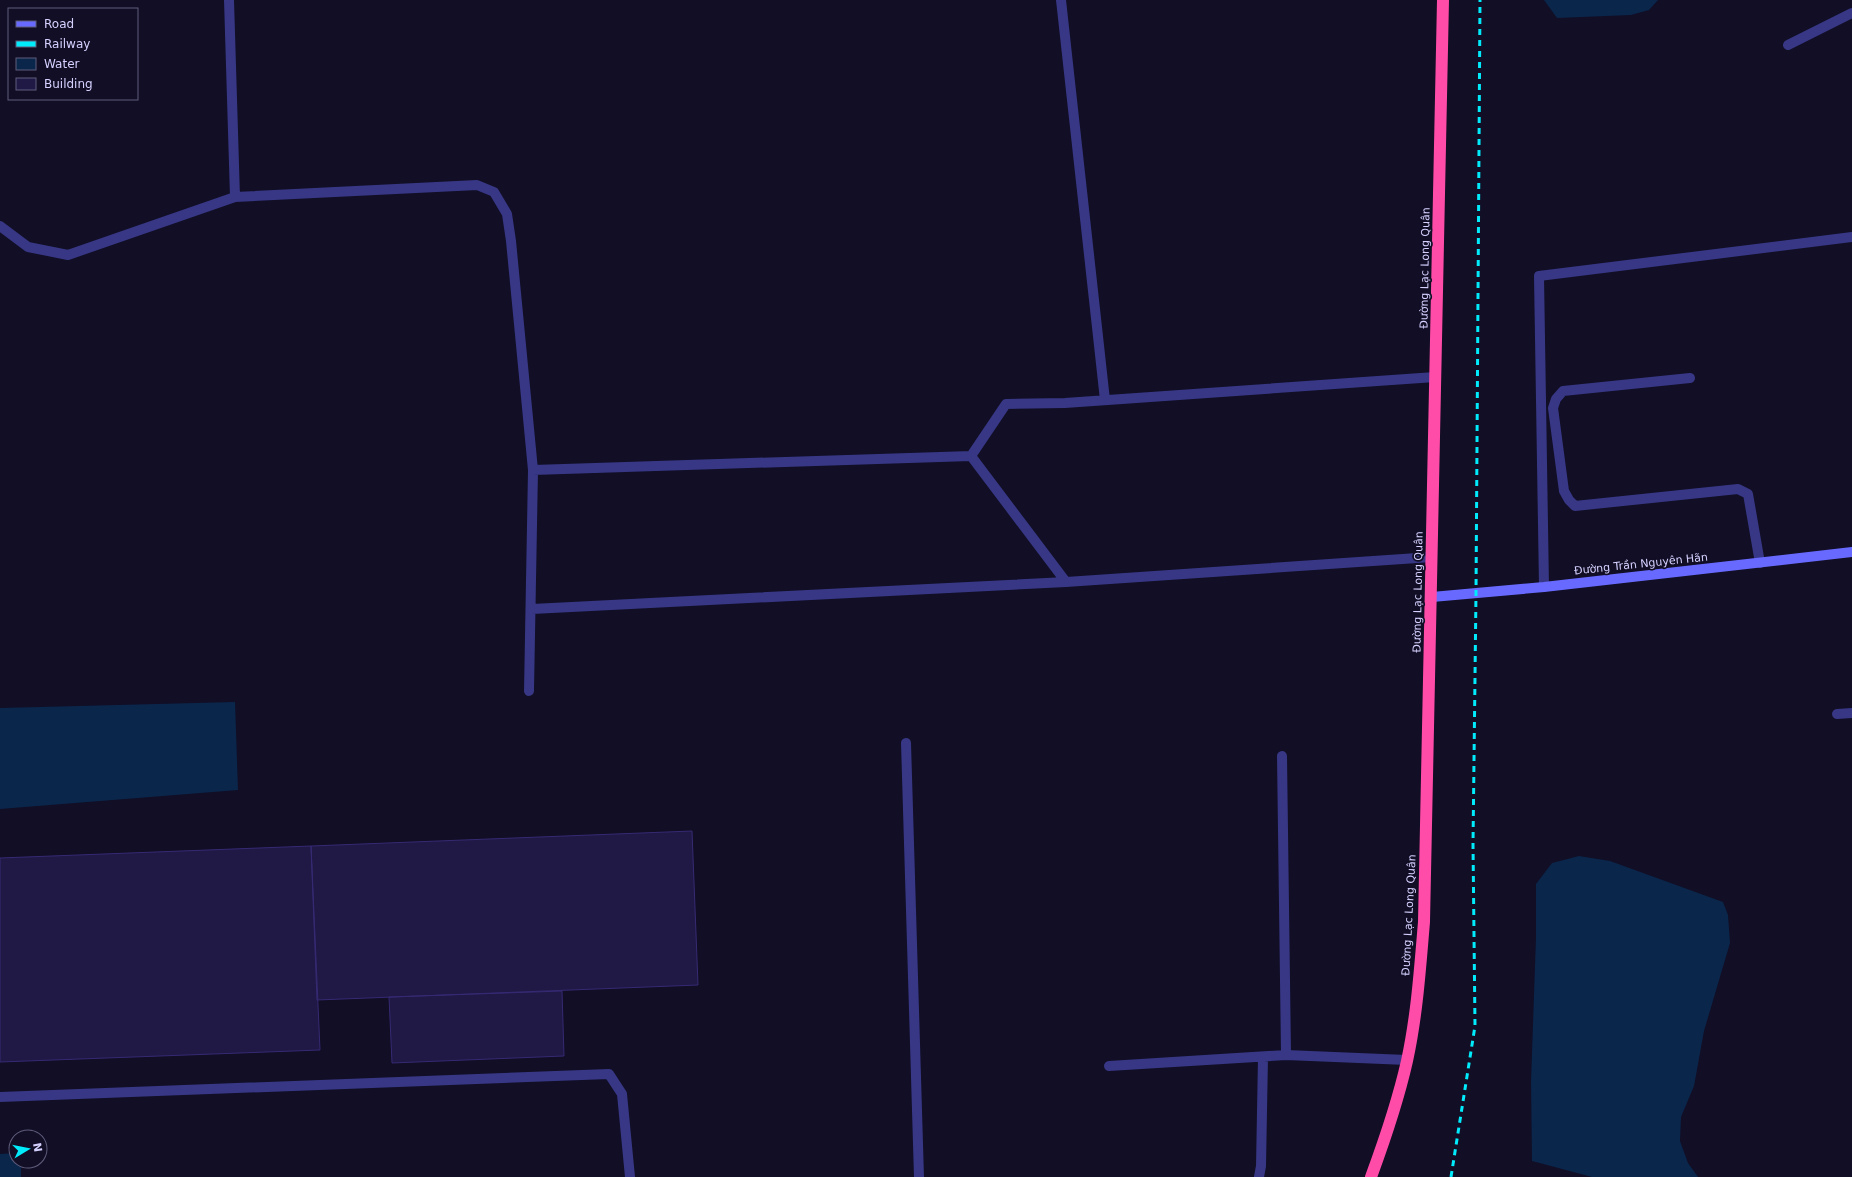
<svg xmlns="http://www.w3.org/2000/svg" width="1852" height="1177" font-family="'DejaVu Sans',sans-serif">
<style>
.water{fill:#0b264b}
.building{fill:#201946;stroke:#362a73}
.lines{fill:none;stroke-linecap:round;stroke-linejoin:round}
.lane{stroke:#373785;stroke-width:10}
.street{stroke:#373785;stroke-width:10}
.secondary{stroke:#686aff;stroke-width:10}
.highway{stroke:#ff4ca8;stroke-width:12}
.rail{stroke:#00ecfc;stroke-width:3;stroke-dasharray:6 5;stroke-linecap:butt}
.labels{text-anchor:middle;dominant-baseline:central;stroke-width:3.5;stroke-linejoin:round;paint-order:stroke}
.street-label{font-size:11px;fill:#d5d1ff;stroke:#110e25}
</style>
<rect width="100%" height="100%" fill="#110e25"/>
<path class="water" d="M1544 0H1658L1649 10 1631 15 1557 18Z
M235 702 238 790 0 809V708Z
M1579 856 1610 861 1723 902 1728 915 1730 943 1704 1031 1694 1086 1681 1117 1680 1141 1688 1163 1698 1177H1592L1532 1161 1531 1082 1536 937V884L1552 863Z
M16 1153V1161H21V1177H0V1154Z"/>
<path class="building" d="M692 831 698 985 317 1000 311 846Z
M311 846 320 1050 0 1062V858Z
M562 991 564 1056 392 1063 389 997Z"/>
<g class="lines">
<path class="lane" d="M229 0 235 197
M1061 0 1105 400
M1788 45 1852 13
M0 226 28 247 68 255 235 197 477 185 494 192 507 214 511 241 533 470 529 691
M1690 378 1563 391 1556 399 1553 408 1564 491 1569 500 1575 506 1738 489 1748 494 1760 563
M971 456 1006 404 1065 403 1435 377
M533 470 971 456 1066 582
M532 609 1066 582 1432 557
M1837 714 1852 713
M906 743 919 1177
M1282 756 1286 1055
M1109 1066 1286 1055 1407 1060
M0 1097 609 1074 622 1094 630 1177
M1259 1177 1261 1166 1263 1057"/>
<path class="street" d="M1544 587 1539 276 1852 237"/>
<path class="secondary" d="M1432 597 1544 587 1852 552"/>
<path class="highway" d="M1371 1177C1385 1139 1398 1101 1407 1061 1417 1015 1420 969 1424 922L1443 0"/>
<path class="rail" d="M1451 1177 1475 1026 1473 844 1476 593 1480 0"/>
</g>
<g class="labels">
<g class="street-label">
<text transform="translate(1425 268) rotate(-89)">Đường Lạc Long Quân</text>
<text transform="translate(1641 564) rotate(-6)">Đường Trần Nguyên Hãn</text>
<text transform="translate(1418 592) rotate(-89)">Đường Lạc Long Quân</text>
<text transform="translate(1409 915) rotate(-87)">Đường Lạc Long Quân</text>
</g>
</g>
<rect x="8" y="8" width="130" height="92" fill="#110e25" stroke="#5f5c7c"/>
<rect x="16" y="21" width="20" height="6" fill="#686aff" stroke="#5f5c7c"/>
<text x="44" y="28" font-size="12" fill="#d5d1ff">Road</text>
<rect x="16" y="41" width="20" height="6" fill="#00ecfc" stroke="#5f5c7c"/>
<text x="44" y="48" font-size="12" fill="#d5d1ff">Railway</text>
<rect x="16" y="58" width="20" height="12" fill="#0b264b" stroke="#5f5c7c"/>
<text x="44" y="68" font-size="12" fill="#d5d1ff">Water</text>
<rect x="16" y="78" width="20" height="12" fill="#201946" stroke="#5f5c7c"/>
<text x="44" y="88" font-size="12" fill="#d5d1ff">Building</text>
<g transform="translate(28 1149) rotate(80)"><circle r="19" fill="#110e25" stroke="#5f5c7c"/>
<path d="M0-3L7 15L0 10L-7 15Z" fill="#00ecfc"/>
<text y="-6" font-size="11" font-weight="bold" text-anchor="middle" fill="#d5d1ff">N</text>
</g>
</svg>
